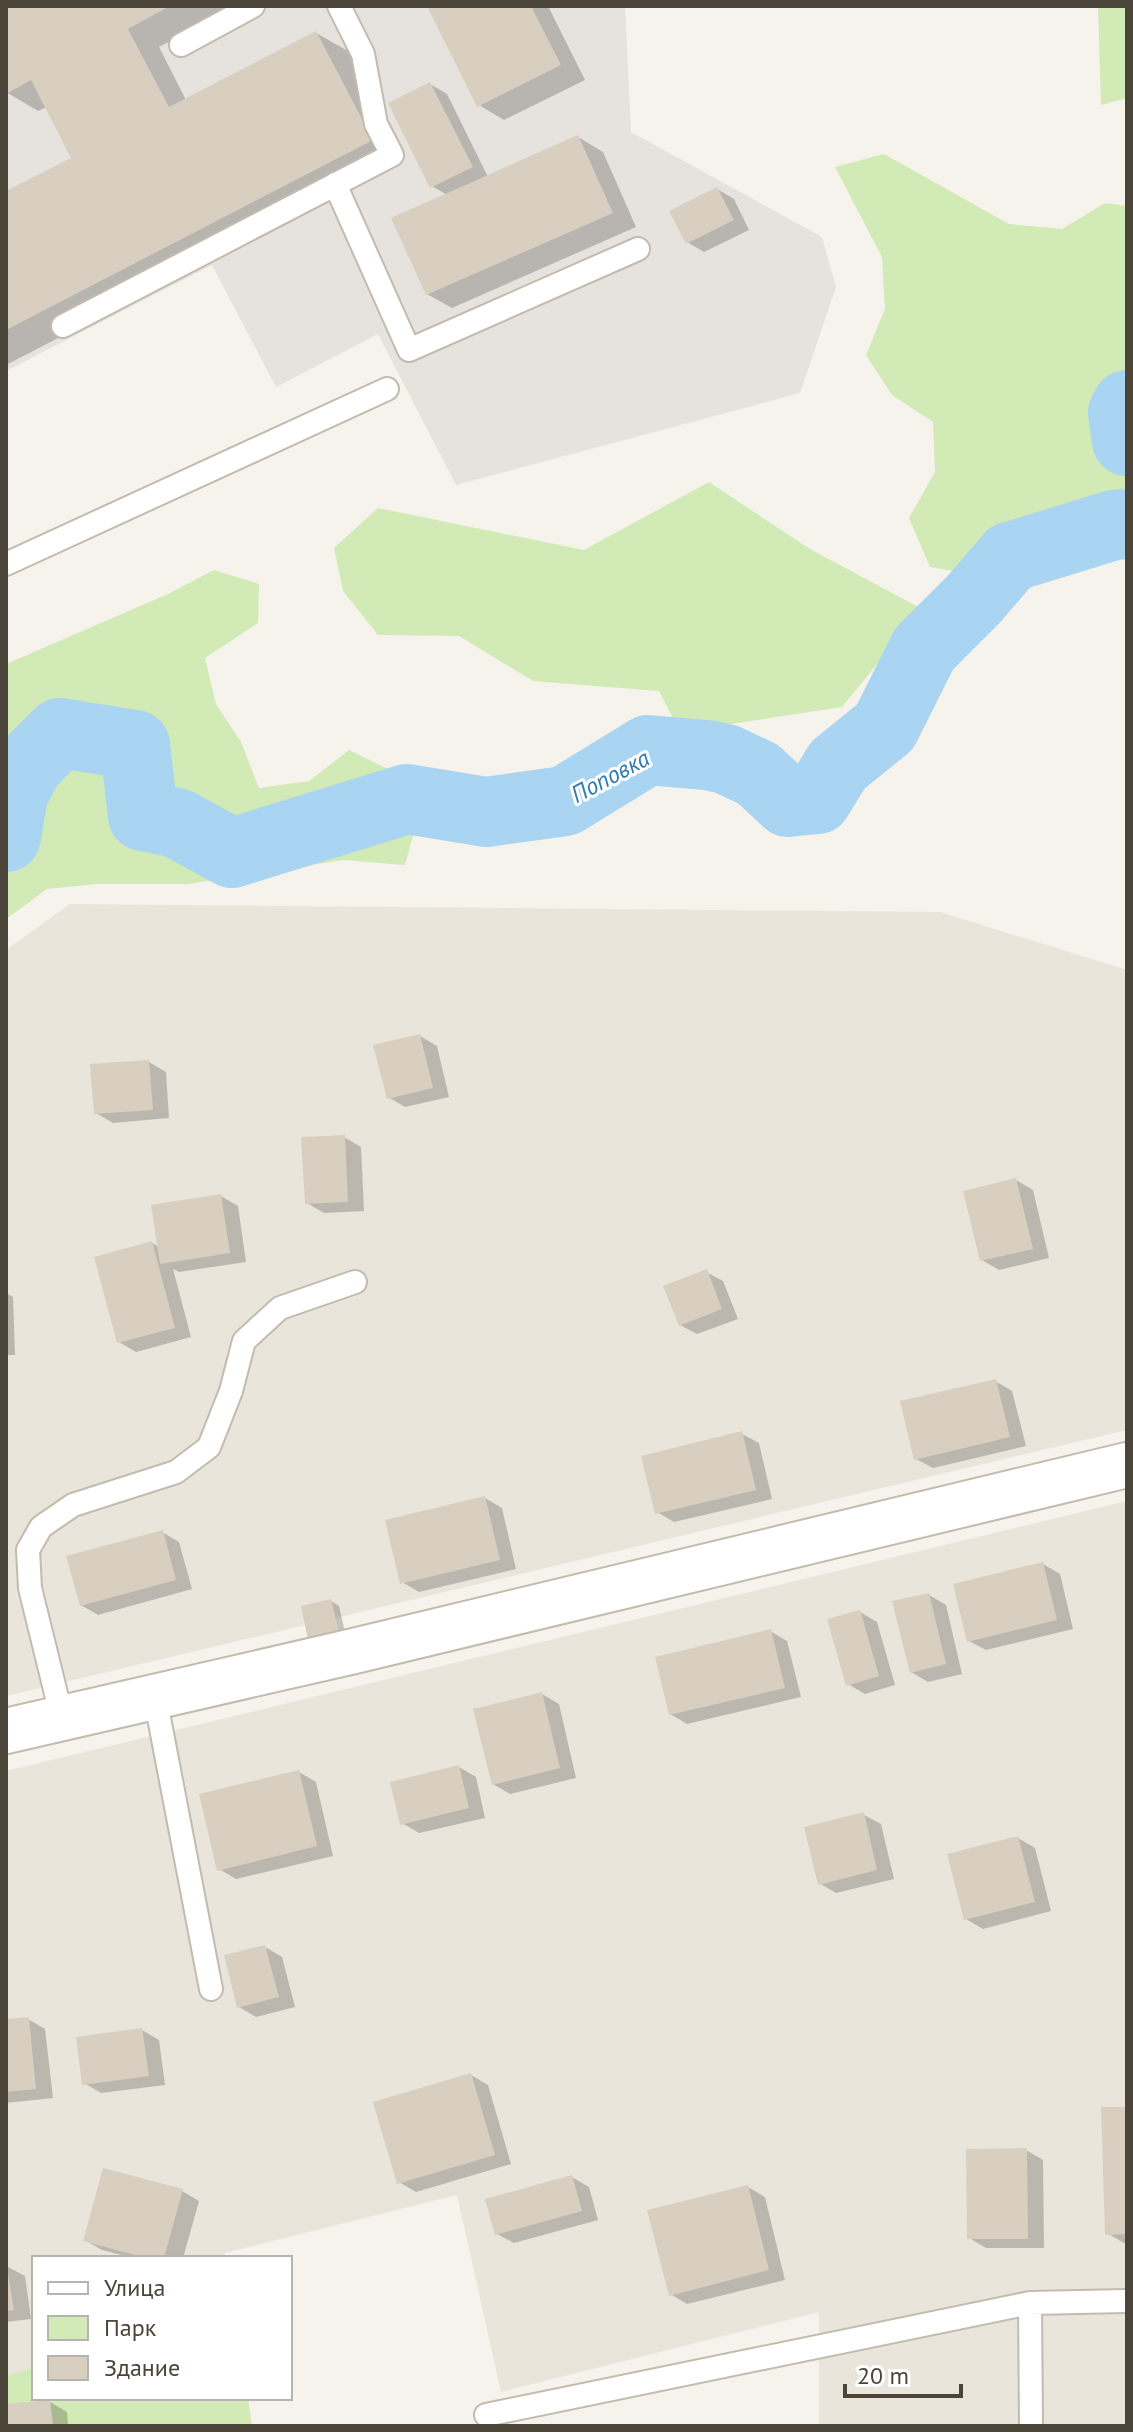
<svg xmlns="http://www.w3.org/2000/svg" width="1133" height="2432" font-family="'PT Sans',sans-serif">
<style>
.residential{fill:#eae5da}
.industrial{fill:#e6e2dd}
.green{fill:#d2eab5}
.shadow{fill:#0003}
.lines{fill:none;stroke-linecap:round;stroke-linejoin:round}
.river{stroke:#a9d4f2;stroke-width:70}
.building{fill:#d8cfc1}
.lane-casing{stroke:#c2bbae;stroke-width:26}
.street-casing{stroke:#c2bbae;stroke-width:48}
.lane{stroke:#fff;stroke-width:22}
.street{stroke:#fff;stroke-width:44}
.labels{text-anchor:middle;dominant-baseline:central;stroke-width:6;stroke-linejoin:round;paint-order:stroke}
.water-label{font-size:24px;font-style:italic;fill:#2e7ab2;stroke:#fff}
</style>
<rect width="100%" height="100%" fill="#f6f3ec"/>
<path class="residential" d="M70 904 940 912 1127 970V1430L6 1696V950Z
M1127 1501V2426H819V2312L501 2392 457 2195 225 2253V2258H34V2368L6 2375V1771Z"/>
<path class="industrial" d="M6 6H625L631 132 822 237 836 287 800 393 456 485 378 334 276 387 212 265 6 371Z"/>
<path class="green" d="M1098 6H1127V98L1101 105Z
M884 154 1009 224 1062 229 1105 203 1127 206V530L1077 564 977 575 930 567 909 518 935 472 933 422 892 395 866 355 885 309 882 257 835 167Z
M709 482 810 549 922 609 842 707 680 732 659 691 533 681 459 636 378 635 343 591 334 548 378 508 584 550Z
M214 570 259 584 258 623 205 658 216 704 241 742 259 788 309 781 349 750 392 771 418 817 405 865 344 860 188 884H97L47 889 6 919V664L168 594Z
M34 2368V2398H248L252 2426H6V2375Z"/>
<path class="shadow" d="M6 6H236L159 47 186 100 316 33 348 51 404 159 6 365V194L73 159 47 107 38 111 6 92Z
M430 6H548L585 80 504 120 479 105Z
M430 84 447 94 488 177 578 137 603 152 636 227 452 308 427 294 447 195 432 186Z
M717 189 734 199 749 230 704 252 687 242Z
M420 1036 437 1046 449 1097 405 1107 388 1097Z
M149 1062 166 1072 169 1118 113 1123 96 1113Z
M344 1137 361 1147 364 1211 324 1213 307 1203Z
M1016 1180 1033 1190 1049 1258 999 1270 982 1260Z
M221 1196 238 1206 246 1262 179 1272 173 1269 191 1337 136 1352 119 1342 152 1243 159 1247Z
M706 1272 723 1281 738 1319 697 1334 680 1325Z
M6 1293 13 1297 15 1355H6Z
M995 1381 1012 1391 1026 1446 933 1468 916 1459Z
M742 1434 759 1443 772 1499 674 1522 657 1512Z
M485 1498 502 1508 516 1569 419 1592 402 1582Z
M162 1532 179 1542 192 1589 98 1615 81 1605Z
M1043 1564 1060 1574 1073 1629 986 1650 969 1641Z
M929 1595 946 1605 962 1674 928 1682 911 1672Z
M331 1601 339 1606 346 1637 318 1643Z
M860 1612 877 1622 895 1685 865 1694 848 1684Z
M770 1631 787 1641 801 1697 687 1724 670 1714Z
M542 1694 559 1704 576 1778 510 1794 493 1784Z
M459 1767 476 1777 485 1818 419 1833 402 1823Z
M299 1772 316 1782 333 1856 236 1879 219 1869Z
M864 1815 881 1824 894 1879 836 1893 819 1883Z
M1018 1838 1035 1848 1051 1911 983 1929 966 1919Z
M265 1947 282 1957 295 2007 256 2017 239 2007Z
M28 2019 45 2029 53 2098 6 2103V2021Z
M142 2030 159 2040 165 2085 101 2093 84 2083Z
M471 2075 488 2085 511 2164 416 2192 399 2182Z
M1127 2109V2243H1124L1107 2233Z
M1026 2150 1043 2160 1044 2248H986L969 2238Z
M572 2177 589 2187 598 2220 514 2243 497 2234Z
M748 2187 765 2197 785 2280 687 2304 670 2294Z
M182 2191 199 2201 183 2258H133L102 2250 85 2240Z
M6 2266 25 2276 31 2319 6 2322Z
M50 2402 67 2412 68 2426H6V2406Z"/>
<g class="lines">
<path class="river" d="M1127 405 1123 413 1127 441
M6 837 13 794 29 764 60 733 135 745 143 816 177 823 232 853 407 799 486 812 565 801 648 750 707 755 726 759 758 774 788 802 817 799 838 765 885 727 924 649 975 598 1010 557 1114 525 1127 524"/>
</g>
<path class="building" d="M6 6H170L128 29 169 107 316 31 373 140 6 330V191L71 158 31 80 6 94Z
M427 6H531L561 65 477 107Z
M430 82 473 167 430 188 388 103Z
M578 135 613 213 426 295 391 218Z
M717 187 734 220 686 244 669 211Z
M420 1034 433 1088 387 1099 373 1045Z
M149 1060 153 1110 94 1114 90 1064Z
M345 1135 348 1202 305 1204 301 1137Z
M1016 1178 1033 1249 980 1261 963 1191Z
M221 1194 230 1253 160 1264 151 1205Z
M152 1241 175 1328 117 1343 94 1257Z
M707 1269 722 1309 679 1326 663 1286Z
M996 1379 1010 1437 914 1460 900 1401Z
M742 1431 756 1490 655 1514 641 1456Z
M485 1496 500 1560 400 1584 385 1520Z
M163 1530 176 1580 80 1606 66 1556Z
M1043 1562 1057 1620 967 1642 953 1584Z
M929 1593 946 1664 910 1673 892 1601Z
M331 1599 339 1633 308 1640 301 1606Z
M860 1610 879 1676 846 1686 827 1619Z
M771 1629 785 1688 669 1715 655 1657Z
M542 1692 560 1768 492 1785 473 1709Z
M459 1765 469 1808 400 1825 390 1782Z
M299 1770 317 1846 217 1871 199 1794Z
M864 1812 877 1870 818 1885 804 1827Z
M1018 1836 1035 1902 964 1920 947 1854Z
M265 1945 279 1997 237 2008 224 1955Z
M29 2017 36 2089 6 2092V2019Z
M142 2028 149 2076 82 2085 76 2037Z
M471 2073 495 2155 397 2184 373 2102Z
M1101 2107H1127V2234L1105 2235Z
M1027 2148 1028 2239H967L966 2149Z
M103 2168 183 2189 164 2258H146L83 2241Z
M572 2175 582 2211 495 2235 485 2199Z
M748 2185 769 2270 669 2296 647 2210Z
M6 2262 14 2310 6 2311Z
M50 2400 53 2426H6V2404Z"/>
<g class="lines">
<g class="lane-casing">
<path id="lane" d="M181 45 253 6
M335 184 409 350 638 249
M63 326 392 155 376 124 363 54 339 6
M6 564 387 389
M155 1697 211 1989
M62 1718 30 1588 28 1550 41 1527 73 1505 176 1472 209 1447 231 1391 244 1341 280 1308 355 1282
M1030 2303 1031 2426
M486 2415 1030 2303 1127 2301"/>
</g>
<g class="street-casing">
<path id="street" d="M6 1731 354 1651 1127 1465"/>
</g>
<use href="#lane" class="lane"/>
<use href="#street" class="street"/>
</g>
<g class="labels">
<g class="water-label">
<text transform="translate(610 776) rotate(-28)">Поповка</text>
</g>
</g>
<rect width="1133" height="2432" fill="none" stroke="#4b4439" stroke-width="16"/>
<rect x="32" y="2256" width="260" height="144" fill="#ffffff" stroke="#b7b4b0" stroke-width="2"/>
<rect x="48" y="2282" width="40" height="12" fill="#ffffff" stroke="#b7b4b0" stroke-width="2"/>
<text x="104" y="2296" font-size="24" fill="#4b4439">Улица</text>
<rect x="48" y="2316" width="40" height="24" fill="#d2eab5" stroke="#b7b4b0" stroke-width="2"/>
<text x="104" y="2336" font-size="24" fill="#4b4439">Парк</text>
<rect x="48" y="2356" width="40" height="24" fill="#d8cfc1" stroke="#b7b4b0" stroke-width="2"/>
<text x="104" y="2376" font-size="24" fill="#4b4439">Здание</text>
<path d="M845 2384v12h116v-12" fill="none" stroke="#4b4439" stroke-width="4"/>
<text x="857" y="2384" font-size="24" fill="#4b4439" stroke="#ffffff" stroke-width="6" paint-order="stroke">20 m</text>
</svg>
